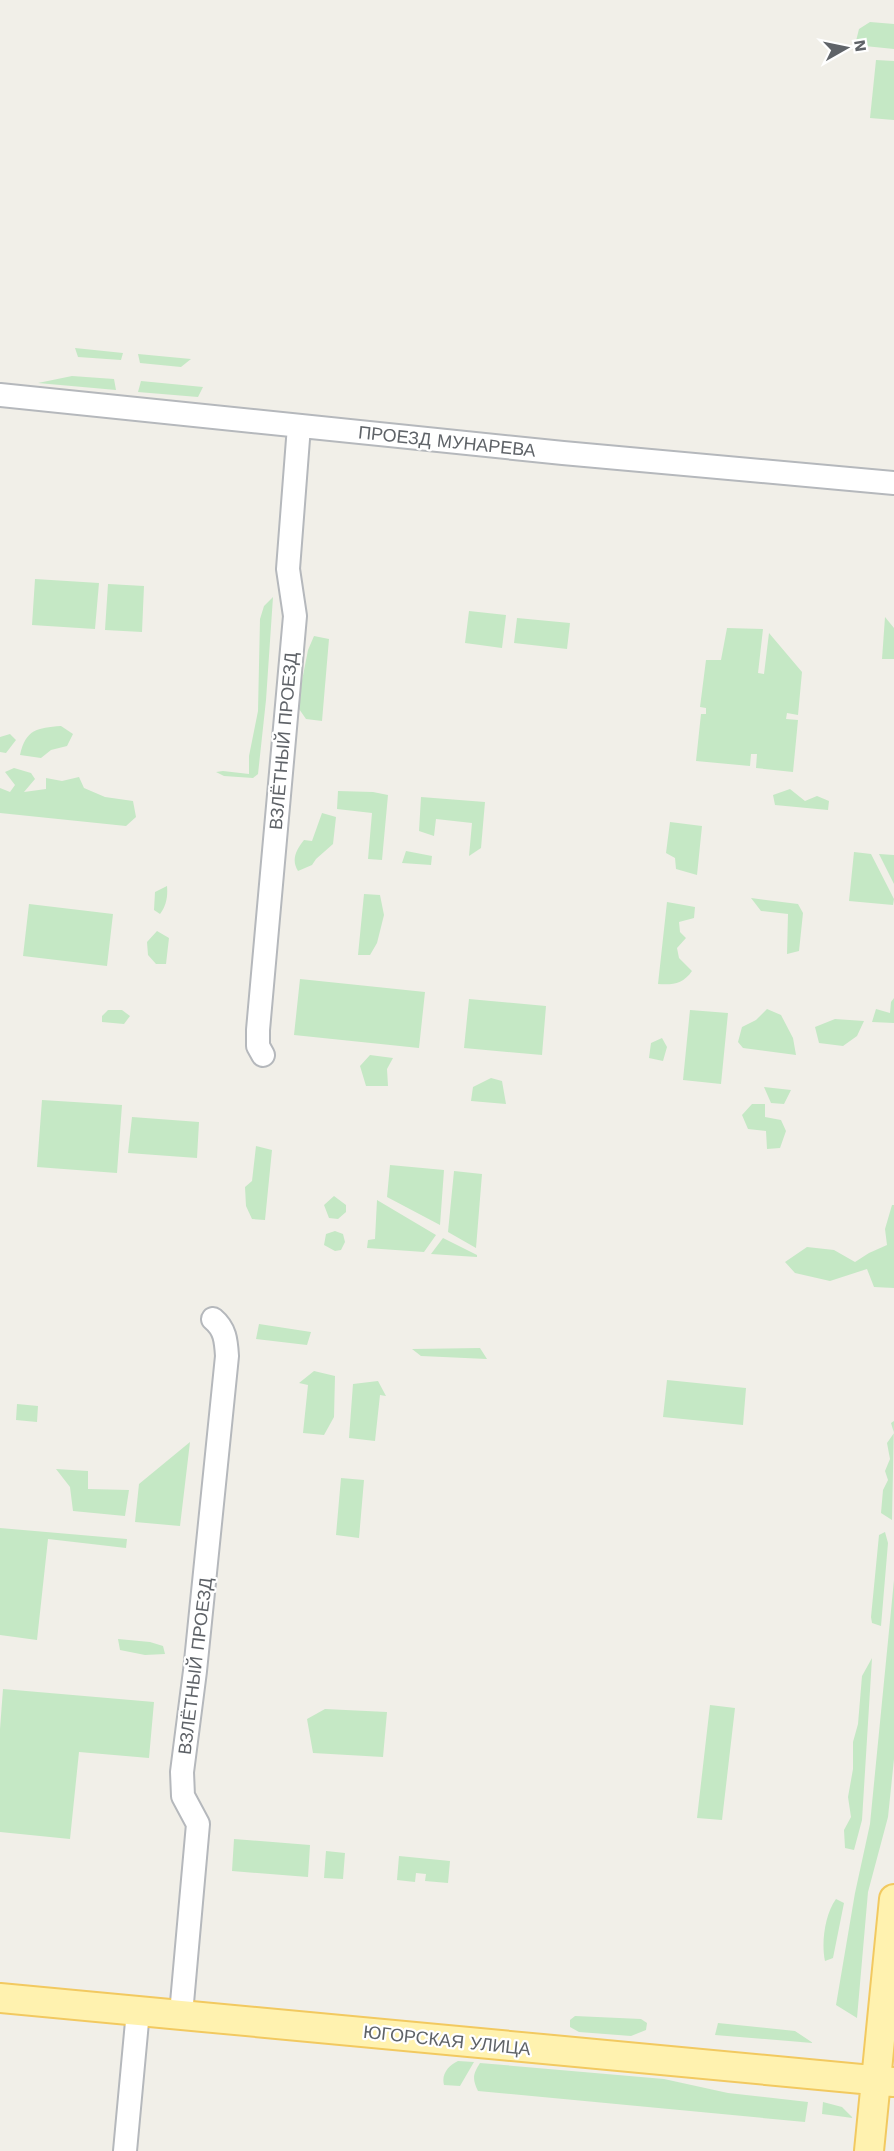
<svg xmlns="http://www.w3.org/2000/svg" width="894" height="2151" font-family="'Work Sans',sans-serif">
<style>
.green{fill:#c5e8c5}
.lines{fill:none;stroke-linecap:round;stroke-linejoin:round}
.minor-casing{stroke:#b5b8bc;stroke-width:26}
.major-casing{stroke:#f2c960;stroke-width:32}
.minor{stroke:#fff;stroke-width:22}
.major{stroke:#fff2af;stroke-width:28}
.labels{text-anchor:middle;dominant-baseline:central;stroke-width:4.5;stroke-linejoin:round;paint-order:stroke}
.street-label{font-size:18px;fill:#5f6368;stroke:#fff}
</style>
<rect width="100%" height="100%" fill="#f1efe8"/>
<path class="green" d="M870 22 894 24V49L855 45 859 29Z
M876 60 894 61V120L870 118Z
M75 348 123 353 121 360 78 357Z
M138 354 191 359 181 367 140 363Z
M72 376 114 379 116 390 38 383Z
M141 381 203 387 198 397 138 392Z
M35 579 99 583 95 629 32 625Z
M108 584 144 586 142 632 105 630Z
M273 597 266 700 258 774 253 778 224 776 216 772 223 771 249 774V756L258 711 260 619 264 606Z
M469 611 506 615 502 648 465 643Z
M885 617 894 628V659H882Z
M517 618 570 623 567 649 514 643Z
M727 628 763 629 758 673 764 674 769 633 802 672 798 715 787 713 786 719 798 720 793 772 756 768 757 754H751L750 766 696 761 701 714H706V708L700 707 706 660H721Z
M314 636 329 639 322 721 306 719 297 706 308 650Z
M61 726 73 734 67 746 51 750 41 758 20 755C26 729 37 728 61 726Z
M10 734 16 740 6 753 0 752V737Z
M14 768 31 773 35 779 24 792 46 789V778L62 781 79 777 84 788 105 797 133 801 136 817 126 826 0 813V788L10 792 15 785 5 772Z
M790 789 805 801 817 796 829 801 828 810 775 805 773 795Z
M338 791 373 792 388 795 382 860 368 859 372 813 337 809Z
M421 797 485 802 481 848 469 856 472 823 436 819 434 836 419 831Z
M322 813 336 817 333 844 316 859 312 865 298 871C291 860 296 850 304 840L312 841Z
M670 822 702 826 697 875 676 869 675 858 666 853Z
M406 851 432 856 431 865 402 863Z
M854 852 871 854 894 899 893 905 849 901Z
M879 854 894 855V884Z
M167 886C168 897 166 906 160 914L154 910 155 892Z
M364 894 380 895 384 915 377 943 370 955H358Z
M751 898 798 904 803 913 799 951 787 954 788 914 761 911Z
M667 902 695 907 694 918 679 922 680 932 686 938 677 948 679 958 692 971C683 984 673 985 658 984Z
M29 904 113 914 107 966 23 956Z
M157 931 169 938 166 964H156L148 955 147 942Z
M300 979 425 992 419 1048 294 1035Z
M894 998V1023L872 1022 876 1009 890 1013 891 1002Z
M469 999 546 1006 542 1055 464 1048Z
M767 1009 781 1015 793 1038 796 1055 743 1048 738 1042 742 1027 756 1020Z
M108 1010H122L130 1016 124 1024 102 1022V1016Z
M690 1010 728 1013 721 1084 683 1080Z
M835 1019 864 1021 857 1036 843 1046 819 1043 815 1027Z
M662 1038 667 1047 663 1061 649 1058 651 1043Z
M370 1055 393 1058 387 1069 388 1086H366L360 1066Z
M491 1078 502 1081 506 1104 471 1101 473 1087Z
M764 1087 791 1090 784 1104 771 1103Z
M42 1100 122 1105 117 1173 37 1167Z
M752 1104H765V1117L781 1120 786 1131 780 1148 767 1149 766 1131 748 1129 742 1115Z
M132 1117 199 1122 197 1158 128 1153Z
M256 1146 272 1150 265 1220 252 1219 246 1206 245 1187 252 1181Z
M390 1165 444 1170 440 1225 387 1197Z
M454 1171 482 1174 476 1248 448 1232Z
M334 1196 346 1205V1212L338 1219 329 1218 324 1205Z
M377 1200 436 1235 424 1252 367 1248 368 1240 375 1239Z
M892 1205H894V1288L874 1287 867 1269 830 1281 795 1273 785 1262 807 1247 834 1250 855 1262 869 1253 887 1245 885 1229Z
M335 1231 343 1234 345 1242 341 1250 335 1251 324 1245 326 1234Z
M443 1238 477 1255V1257L431 1254Z
M259 1324 311 1332 307 1345 256 1339Z
M480 1348 487 1359 421 1356 412 1349Z
M314 1371 335 1376 334 1417 324 1435 303 1433 308 1385 299 1383Z
M667 1380 746 1388 743 1425 663 1417Z
M378 1381 386 1396 380 1395 375 1441 349 1438 353 1384Z
M17 1404 38 1406 37 1422 16 1420Z
M894 1421 892 1520 881 1513 883 1490 888 1480 885 1471 890 1459 887 1443 894 1433 891 1423Z
M190 1442 180 1526 135 1522 139 1484Z
M56 1469 88 1471V1489L129 1490 125 1516 73 1511 70 1487Z
M341 1478 364 1480 359 1538 336 1535Z
M0 1528 127 1539 126 1548 48 1539 37 1640 0 1635Z
M885 1532 888 1543 881 1626 872 1623 871 1617 879 1535Z
M894 1580V1759L888 1817 868 1892 857 2018 836 2005 855 1893 870 1824Z
M118 1639 150 1642 163 1646 165 1654 145 1655 120 1650Z
M872 1658 862 1820 854 1850 845 1848 844 1830 851 1817 848 1797 853 1769V1742L858 1724 862 1676Z
M3 1689 154 1702 149 1758 79 1752 70 1839 0 1832V1729Z
M710 1705 735 1708 722 1820 697 1818Z
M325 1709 387 1712 383 1757 313 1753 307 1719Z
M234 1839 310 1845 308 1877 232 1871Z
M326 1851 345 1853 343 1879 324 1878Z
M399 1856 450 1861 448 1883 425 1881 426 1874 416 1873 415 1882 397 1880Z
M836 1899 844 1903 833 1958 825 1961C821 1943 825 1914 836 1899Z
M575 2016 641 2019 647 2023 646 2030 631 2036 579 2032 570 2027V2020Z
M718 2023 795 2031 813 2043 715 2035Z
M458 2061 474 2062 460 2086 444 2085C441 2074 449 2065 458 2061Z
M480 2063 664 2079 728 2093 808 2102 805 2122 478 2091C472 2079 473 2074 480 2063Z
M823 2102 842 2107 853 2118 822 2114Z"/>
<g class="lines">
<g class="minor-casing">
<path id="minor" d="M0 395 563 453 894 483
M263 1055 258 1046V1030L295 616 288 569 299 426
M181 2014 198 1824 183 1796 182 1772 195 1671 227 1356C226 1340 225 1329 213 1319
M125 2151 138 2011"/>
</g>
<g class="major-casing">
<path id="major" d="M0 1998 894 2082
M869 2151 894 1899"/>
</g>
<use href="#minor" class="minor"/>
<use href="#major" class="major"/>
</g>
<g class="labels">
<g class="street-label">
<text transform="translate(447 441) rotate(6)">ПРОЕЗД МУНАРЕВА</text>
<text transform="translate(283 741) rotate(-85)">ВЗЛЁТНЫЙ ПРОЕЗД</text>
<text transform="translate(195 1666) rotate(-83)">ВЗЛЁТНЫЙ ПРОЕЗД</text>
<text transform="translate(447 2040) rotate(6)">ЮГОРСКАЯ УЛИЦА</text>
</g>
</g>
<g transform="translate(846 48) rotate(81)" stroke="#ffffff" stroke-width="4.5" paint-order="stroke">
<path d="M0-4.5L10 22L0 15L-10 22Z" fill="#5f6368"/>
<text y="-9" font-size="16" font-weight="bold" text-anchor="middle" fill="#5f6368">N</text>
</g>
</svg>
